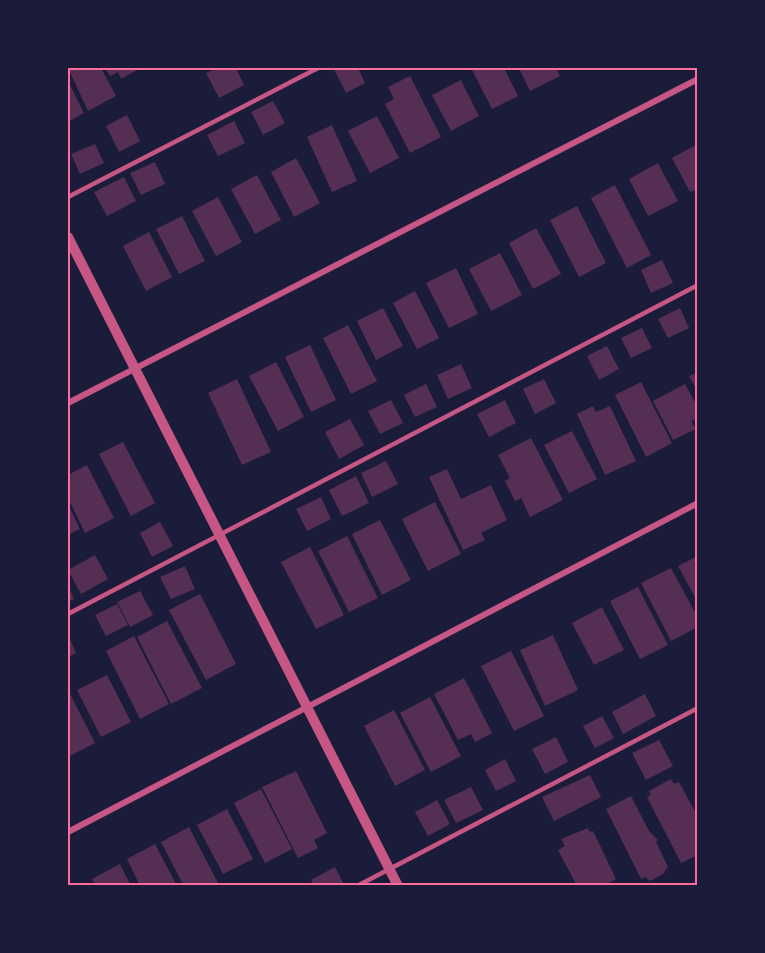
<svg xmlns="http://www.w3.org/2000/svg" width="765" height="953" font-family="'PT Sans Narrow',sans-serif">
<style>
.building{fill:#542f53}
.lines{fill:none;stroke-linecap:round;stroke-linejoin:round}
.service{stroke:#c65784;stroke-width:4.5}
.minor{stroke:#c65784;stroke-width:6}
.tertiary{stroke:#c65784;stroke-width:10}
.neatline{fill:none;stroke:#ff6b9d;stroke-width:2}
</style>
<rect width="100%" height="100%" fill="#1b1b3a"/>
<path class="building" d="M68 68H101L116 96 88 111Z
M105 68H135L137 70 121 79 118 72 110 76Z
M218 68H236L244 85 219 98 206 73Z
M337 68H358L365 83 346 93 334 69Z
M471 68H504L518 96 492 109Z
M519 68H556L560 76 530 91Z
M410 76 441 137 410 153 385 104 394 99 388 87Z
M461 80 479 116 451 131 432 95Z
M68 81 84 113 68 122Z
M273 101 285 123 263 135 251 112Z
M127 115 140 141 119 152 106 126Z
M377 116 399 158 370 173 348 131Z
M234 121 245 143 218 156 207 135Z
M332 125 357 181 332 192 307 137Z
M95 144 104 163 80 174 71 154Z
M698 144V189L690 192 672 158Z
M296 158 320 203 294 217 271 172Z
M155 162 165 184 141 195 130 173Z
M658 163 678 201 648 216 629 179Z
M257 175 281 220 255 234 231 189Z
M124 177 136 201 107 216 94 192Z
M615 185 651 255 627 268 591 198Z
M218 197 242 242 216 256 192 211Z
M577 206 606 263 579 277 550 220Z
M182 216 205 261 179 274 156 229Z
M536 228 561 274 533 289 509 243Z
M149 232 172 277 146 291 123 246Z
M500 253 522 295 491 311 469 269Z
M662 260 673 283 651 293 641 270Z
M456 268 478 314 449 328 426 283Z
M415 291 439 338 417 349 393 303Z
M383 308 403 346 376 360 357 321Z
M680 308 689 328 668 338 658 319Z
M348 325 377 381 351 394 323 338Z
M642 328 652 348 631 358 621 338Z
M310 345 336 400 311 412 285 357Z
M607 346 619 369 599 380 587 356Z
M276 362 304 417 278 431 249 376Z
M461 364 472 388 448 399 437 375Z
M698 372V392L689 376Z
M237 379 271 452 242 465 208 393Z
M544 379 556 403 535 414 523 389Z
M641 382 672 443 646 457 615 395Z
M426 384 437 407 415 417 404 395Z
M685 384 698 408V418L691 421 696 429 673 440 653 401Z
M391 400 403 423 380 434 368 411Z
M505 400 516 423 489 437 477 414Z
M593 406 596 412 610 406 636 461 605 475 577 414Z
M350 419 364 445 339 459 325 432Z
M572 431 597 479 569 493 544 445Z
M531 438 563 500 530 517 521 498 515 501 505 481 510 478 498 455Z
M123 442 155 503 131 516 99 454Z
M386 461 398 484 372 497 361 473Z
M87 465 114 518 85 533 68 498V475Z
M447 469 461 499 491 485 507 520 481 533 485 540 463 550 429 477Z
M356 476 369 503 342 516 329 490Z
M321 497 331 519 307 531 296 509Z
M435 502 461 554 428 571 402 519Z
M68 504 80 529 68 535Z
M380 520 411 580 382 595 352 534Z
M160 522 173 546 152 557 140 533Z
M347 536 378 598 349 612 318 551Z
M310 547 344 615 316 629 281 562Z
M95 555 108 579 81 594 68 570Z
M698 556V603L678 566Z
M185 566 195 589 171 599 160 577Z
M671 568 698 618V627L671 641 641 583Z
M68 585 74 599 68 602Z
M638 587 668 645 640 659 610 601Z
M140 591 153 615 130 627 117 602Z
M200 594 236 664 206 680 169 610Z
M117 604 128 625 106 636 95 615Z
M602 607 624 650 594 665 572 623Z
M167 621 202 688 171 704 137 637Z
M68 635 76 653 68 657Z
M553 635 578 690 545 706 520 650Z
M134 636 169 704 140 719 106 651Z
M511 651 544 716 514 731 481 666Z
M107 675 131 722 101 737 77 690Z
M464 678 492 733 475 742 471 734 458 740 434 694Z
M68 690 95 743 68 757Z
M645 694 656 716 623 734 612 712Z
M430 697 461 756 431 772 400 713Z
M394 710 425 770 395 786 364 726Z
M602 716 614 738 595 748 583 726Z
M556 737 568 762 545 774 532 749Z
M659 740 673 766 646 780 632 753Z
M505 759 516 781 496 791 485 770Z
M296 771 327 833 314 840 318 848 298 858 262 787Z
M590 775 601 797 554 821 542 797Z
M671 779 674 784 679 782 698 817V855L681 863 647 797 651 795 649 791Z
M471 787 483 810 456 823 444 800Z
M261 789 292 849 265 863 234 803Z
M631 796 649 831 658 840 656 842 668 867 663 874 650 881 645 877 641 879 606 809Z
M437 800 450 824 428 836 415 812Z
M227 809 253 859 223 874 197 825Z
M189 827 218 883 214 886H184L161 842Z
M588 828 590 832 593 831 616 879 603 886H577L558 850 565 846 561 839Z
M155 844 177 886H140L127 859Z
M120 864 131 886H95L92 879Z
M335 867 343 883 338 886H314L311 880Z"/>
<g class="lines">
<path class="service" d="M68 197 318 68
M68 614 698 285
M357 886 698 708"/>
<path class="minor" d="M68 403 698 79
M68 832 698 503"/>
<path class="tertiary" d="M68 237 398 886"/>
</g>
<rect width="765" height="953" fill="none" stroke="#1b1b3a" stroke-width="138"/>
<rect x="69" y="69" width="627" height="815" class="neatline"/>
</svg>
